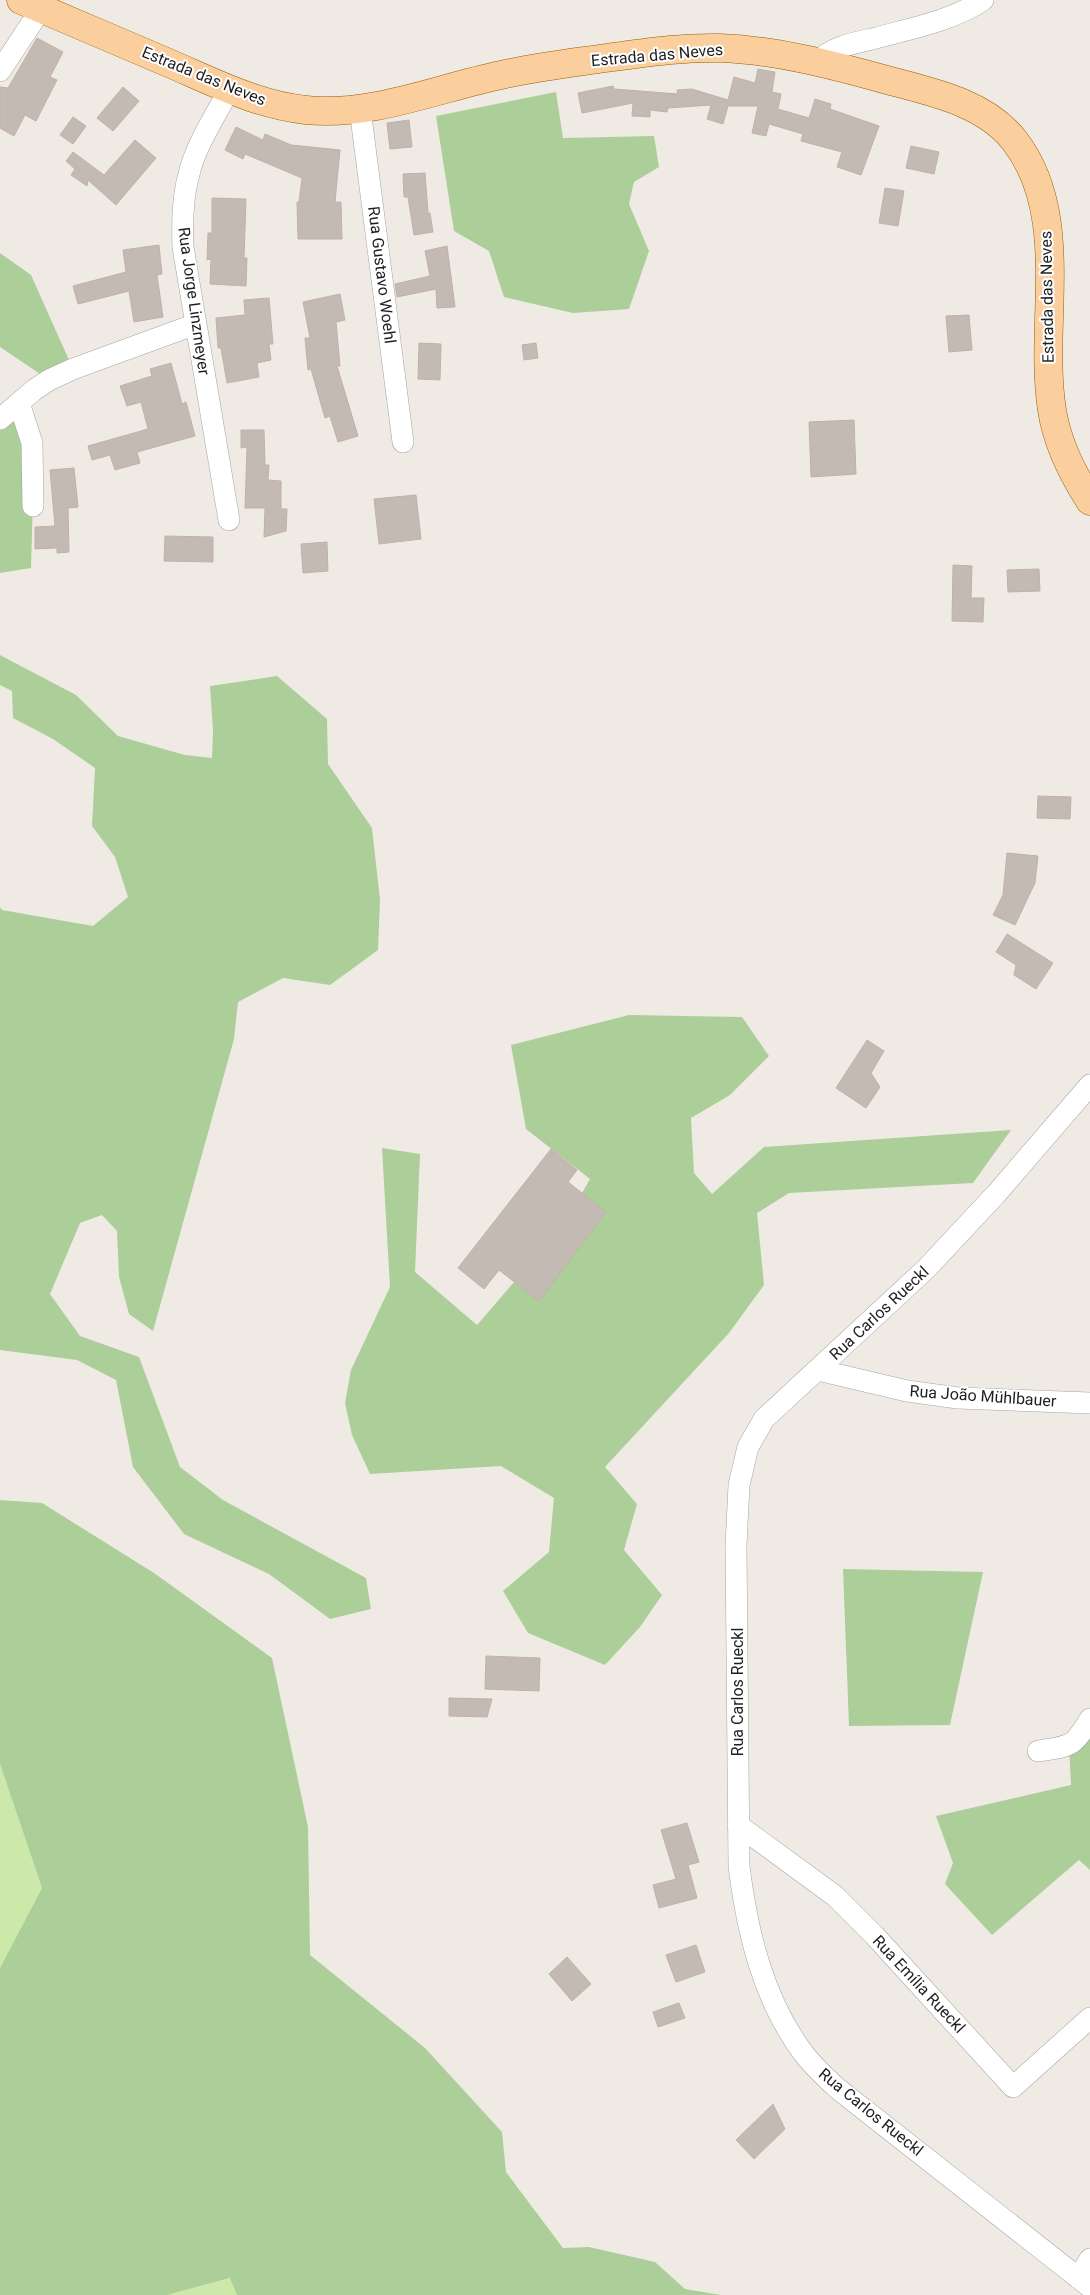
<svg xmlns="http://www.w3.org/2000/svg" width="1090" height="2295" font-family="Roboto,sans-serif">
<style>
.grass{fill:#cce9aa}
.forest{fill:#acce99}
.building{fill:#c4bab4;stroke:#c1b1a7}
.lines{fill:none;stroke-linecap:round;stroke-linejoin:round}
.minor-casing{stroke:#a5a5a5;stroke-width:22}
.major-casing{stroke:#975e01;stroke-width:29}
.minor{stroke:#fff;stroke-width:21}
.major{stroke:#fbce9d;stroke-width:28}
.labels{text-anchor:middle;dominant-baseline:central;stroke-width:4;stroke-linejoin:round;paint-order:stroke}
.street-label{font-size:16px;fill:#1e1e1e;stroke:#fff}
</style>
<rect width="100%" height="100%" fill="#efebe4"/>
<path class="grass" d="M0 1764 42 1888 0 1968Z
M231 2278 237 2295H167Z"/>
<path class="forest" d="M556 92 563 138 654 136 659 167 634 182 629 204 649 251 629 309 573 313 504 297 489 251 454 231 436 116Z
M0 253 31 275 73 369 49 380 0 347Z
M19 403 33 498 31 568 0 573V419Z
M0 655 76 695 118 736 185 755 212 758 213 731 210 686 277 676 327 719 328 764 372 828 380 900 378 950 330 985 283 978 238 1002 234 1039 153 1331 129 1314 119 1277 117 1231 102 1215 80 1223 50 1294 80 1336 139 1357 180 1467 223 1500 366 1578 371 1609 330 1619 269 1574 184 1534 133 1467 116 1380 77 1360 0 1350V907L2 910 93 926 128 897 115 857 92 826 95 768 53 739 13 718 12 691 0 685Z
M629 1015 742 1017 769 1056 730 1095 691 1118 694 1173 712 1194 764 1147 1011 1130 973 1183 789 1193 757 1213 764 1285 729 1333 605 1467 637 1504 624 1550 662 1595 640 1627 605 1665 528 1633 503 1591 549 1552 554 1498 501 1466 370 1474 352 1435 345 1403 351 1370 390 1287 382 1148 420 1154 415 1272 477 1325 514 1282 539 1300 606 1212 582 1193 590 1179 526 1129 511 1045Z
M0 1500 42 1503 154 1573 272 1658 308 1827 310 1955 425 2048 502 2132 506 2172 563 2248 589 2247 655 2262 685 2289 721 2295H237L230 2278 167 2295H0V1968L42 1888 0 1764Z
M843 1569 983 1572 950 1725 849 1726Z
M1090 1719V1870L1079 1860 992 1935 945 1884 953 1863 936 1816 1071 1785 1069 1746Z"/>
<path class="building" d="M37 38 63 52 50 77 57 80 36 121 25 115 14 136 0 128V87L8 88Z
M758 69 775 72 772 92 781 94 778 109 809 118 815 99 831 104 830 109 879 126 861 175 837 167 842 152 801 141 803 134 769 124 766 136 752 133 758 106H728L723 124 707 119 711 105 668 108 667 112 650 110V117L632 116 633 103 582 113 578 93 613 86 614 89 678 94 677 90 692 89 728 100 734 77 755 83Z
M123 87 139 101 113 131 97 118Z
M73 117 86 126 73 144 60 135Z
M409 120 412 147 390 149 387 123Z
M236 127 263 140 265 134 291 145 340 150 335 202H341L342 239H298L297 202H299L302 178 245 154 243 159 225 150Z
M135 140 156 158 116 205 88 180 87 186 71 175 75 169 66 161 73 152 104 175Z
M911 146 939 152 934 174 906 168Z
M425 173 428 213H430L433 232 414 235 408 197H404L403 174Z
M885 188 904 191 898 226 879 223Z
M212 198 246 199 244 258H247L246 286 210 284 211 259 207 260 208 233H212Z
M159 245 162 274 157 275 163 317 134 322 129 291 78 304 73 286 126 272 123 250Z
M447 246 455 307 437 308 436 289 397 297 395 284 430 276 425 251Z
M340 294 345 320 336 322 340 366H337L358 436 338 442 330 416 325 418 311 369 308 370 305 338H310L303 302Z
M269 298 273 344H269L271 360 257 363 259 377 227 383 221 348H218L216 318 245 315 244 300Z
M969 315 972 350 949 352 946 316Z
M419 343 441 344 440 380 418 379Z
M536 343 538 358 524 360 522 345Z
M171 363 182 404 186 402 195 436 137 452 140 463 115 470 110 455 92 460 88 446 148 429 141 402 127 406 120 386 152 376 150 369Z
M854 420 856 474 811 477 809 422Z
M241 430H264L265 465H269L268 480 281 481V509H287L286 531 264 537 265 508H245L247 447 241 448Z
M74 468 78 507 68 508 69 552 57 553V548L35 549V527L55 526 50 470Z
M416 495 421 539 379 544 374 499Z
M165 536 213 537V562L164 561Z
M327 542 328 571 303 573 301 544Z
M953 565 972 566 971 598H984L983 622 952 621Z
M1039 569 1040 591 1008 592 1007 570Z
M1038 796 1071 797 1070 819 1037 818Z
M1007 853 1038 856 1035 883 1015 925 993 915 1003 895Z
M1007 934 1053 963 1036 989 1014 975 1016 965 996 952Z
M867 1040 884 1051 871 1073 880 1087 866 1108 836 1088Z
M551 1149 577 1170 568 1182 606 1212 539 1301 499 1270 484 1289 458 1268Z
M486 1656 540 1658 539 1691 485 1689Z
M449 1698 492 1699 487 1717 449 1716Z
M687 1823 699 1862 688 1865 697 1898 659 1908 653 1885 676 1879 661 1830Z
M696 1945 705 1972 676 1982 666 1955Z
M567 1957 591 1984 572 2001 549 1974Z
M679 2003 685 2018 658 2027 653 2012Z
M773 2104 785 2129 754 2159 736 2140Z"/>
<g class="lines">
<g class="minor-casing">
<path id="minor" d="M817 62C833 46 854 43 876 38 912 28 952 21 983 0
M0 71 41 9
M360 109 403 442
M19 403 32 443 33 506
M0 419 34 390 49 380 73 369 196 324
M229 520 183 247C182 223 182 198 189 174 196 144 216 116 229 89
M1090 1085 997 1193 927 1268 764 1419 748 1447 739 1485 736 1546 739 1866C747 1931 763 2000 804 2054 814 2067 826 2078 838 2089L1090 2287
M818 1370 907 1391 958 1398 1090 1403
M1038 1751C1070 1746 1073 1748 1090 1719
M738 1825 835 1896 874 1935 1013 2087 1090 2018
M1078 2278 1090 2259"/>
</g>
<g class="major-casing">
<path id="major" d="M21 0C71 21 121 43 171 64 215 83 258 105 306 110 371 117 438 88 501 75 536 67 571 63 606 58 644 53 682 47 720 48 776 50 833 65 887 80 931 92 984 102 1014 140 1073 215 1038 323 1052 410 1057 443 1072 473 1090 501"/>
</g>
<use href="#minor" class="minor"/>
<use href="#major" class="major"/>
</g>
<g class="labels">
<g class="street-label">
<text transform="translate(657 55) rotate(-5)">Estrada das Neves</text>
<text transform="translate(204 76) rotate(22)">Estrada das Neves</text>
<text transform="translate(382 275) rotate(83)">Rua Gustavo Woehl</text>
<text transform="translate(1047 297) rotate(-91)">Estrada das Neves</text>
<text transform="translate(194 301) rotate(82)">Rua Jorge Linzmeyer</text>
<text transform="translate(879 1313) rotate(-43)">Rua Carlos Rueckl</text>
<text transform="translate(983 1396) rotate(4)">Rua João Mühlbauer</text>
<text transform="translate(737 1692) rotate(-90)">Rua Carlos Rueckl</text>
<text transform="translate(919 1984) rotate(47)">Rua Emília Rueckl</text>
<text transform="translate(871 2112) rotate(39)">Rua Carlos Rueckl</text>
</g>
</g>
</svg>
